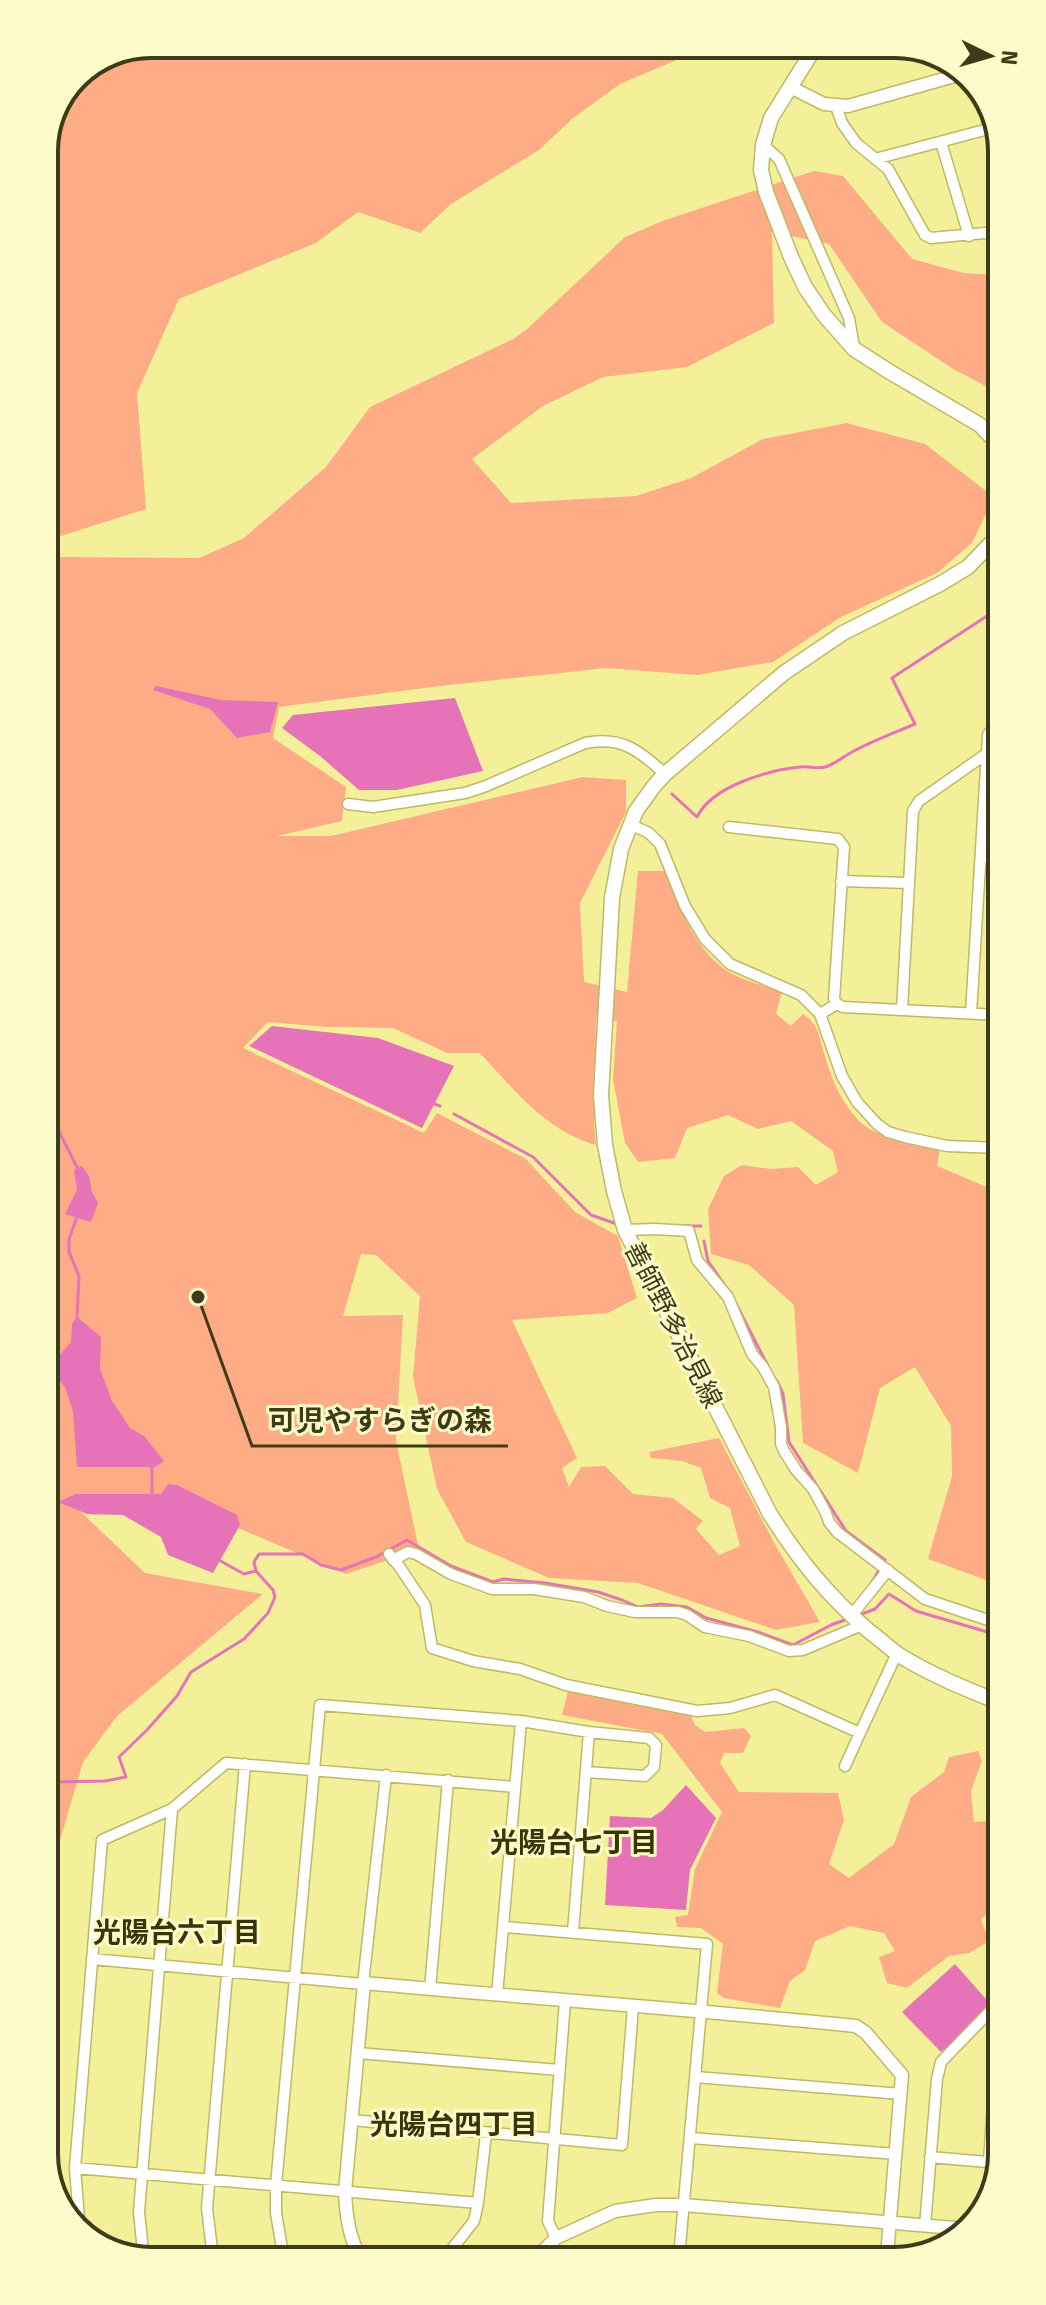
<svg xmlns="http://www.w3.org/2000/svg" width="1046" height="2305" font-family="'Fira Sans','Noto Sans JP',sans-serif">
<style>
.green{fill:#feac85}
.water{fill:#e673b7}
.lines{fill:none;stroke-linecap:round;stroke-linejoin:round}
.stream{stroke:#e673b7;stroke-width:3}
.minor-casing{stroke:#beb965;stroke-width:13}
.tertiary-casing{stroke:#beb965;stroke-width:15}
.secondary-casing{stroke:#beb965;stroke-width:17}
.minor{stroke:#fff;stroke-width:10}
.tertiary{stroke:#fff;stroke-width:12}
.secondary{stroke:#fff;stroke-width:14}
.labels{text-anchor:middle;dominant-baseline:central;stroke-width:6;stroke-linejoin:round;paint-order:stroke}
.street-label{font-size:26px;fill:#3e3b18;stroke:#fefbca}
.neighbourhood-label{font-size:28px;font-weight:bold;fill:#393506;stroke:#fefbca}
.rim{fill:none;stroke:#3e3b18;stroke-width:4}
.leader{fill:none;stroke:#3e3b18;stroke-width:3}
.callout-dot{fill:#3e3b18;stroke:#fefbca;stroke-width:3}
.callout-label{font-size:28px;text-anchor:middle;font-weight:bold;fill:#3e3b18;stroke:#fefbca;stroke-width:6;stroke-linejoin:round;paint-order:stroke}
</style>
<rect width="100%" height="100%" fill="#f4f09a"/>
<path class="green" d="M151 44H714L620 84 572 119 539 150 451 204 420 233 358 212 316 243 179 299 137 393 146 509 45 541 44 144 76 75Z
M814 171 843 176 912 259 964 273 997 275V392L953 369 882 322 829 244 772 232 774 323 687 367 603 377 543 406 472 459 511 503 636 496 691 478 763 439 847 423 925 444 994 497 972 543 937 573 841 617 773 662 697 675 606 668 440 686 279 707 273 738 346 787 342 821 277 836H331L583 777 626 780V812L580 903 584 982 627 992 638 871H667C679 906 693 945 723 968 737 979 765 986 782 992L776 1014 791 1026 803 1014C820 1026 819 1037 825 1056 831 1079 842 1103 859 1121 875 1137 919 1146 940 1149L937 1166 999 1192 1000 1585 928 1559 952 1476 951 1426 915 1367 880 1388 858 1473 803 1443 794 1305 749 1265 711 1254 708 1209 724 1176 742 1165 770 1169 798 1167 816 1185 838 1172 833 1151 791 1121 758 1129 728 1115 687 1128 675 1158 638 1162 625 1143 613 1079 617 1021 596 1019 594 1124 596 1145C546 1131 514 1090 480 1053H447L393 1028 327 1027 268 1022 243 1048 424 1133 437 1113 526 1159 575 1212 618 1236 637 1298 608 1313 512 1320 577 1458 562 1468 569 1487 581 1467 605 1466 633 1494 673 1498 703 1521 696 1529 719 1555 740 1546 730 1508 710 1498 701 1468 682 1461 651 1458 649 1452 719 1438 776 1546 820 1622 776 1630 638 1583 549 1578 466 1542 437 1489 413 1377 420 1296 376 1255 361 1254 343 1316 403 1315 396 1441 419 1550 346 1574 170 1499 95 1515 80 1511 145 1573 263 1594 117 1716 83 1762 59 1844 49 1920 45 555 59 557 199 558 244 538 326 467 370 407 513 339 526 330 625 237 665 220Z
M568 1691 690 1713 695 1725 705 1732 744 1728 751 1736 743 1753H724L720 1763 739 1792 838 1793 844 1820 829 1864 849 1878 894 1844 911 1797 944 1772 949 1757 978 1751 982 1761 971 1791 974 1822 1001 1820V1905L981 1919 989 1941 969 1953 949 1956 907 1988 887 1983 879 1957 895 1951 884 1933 850 1926 815 1941 805 1970 790 1981 780 2008 724 1998 717 1993 723 1944 701 1928 677 1927 675 1917 688 1915 695 1869 722 1812 662 1734 562 1715Z"/>
<path class="water" d="M156 686 221 700 278 702 270 732 237 738 210 709 153 690Z
M455 698 483 771 397 790H359L320 756 282 728 293 715Z
M272 1026 378 1038 454 1066 422 1128 249 1046Z
M82 1166 89 1176 92 1192 98 1203 91 1222 65 1214 77 1190 74 1170Z
M77 1317 101 1337 100 1369 112 1401 130 1428 144 1436 164 1461 155 1467H77L73 1412 65 1387 52 1373V1364L71 1342 72 1324Z
M168 1484 177 1485 237 1515 240 1525 213 1573 168 1555 161 1537 123 1515 87 1514 58 1502 76 1494H161Z
M686 1785 716 1818 690 1870 686 1910 605 1905 610 1816 651 1818 663 1810Z
M955 1964 993 2007 941 2052 902 2012Z"/>
<g class="lines">
<path class="stream" d="M672 794 697 817C712 786 769 770 800 767 808 766 817 769 825 767 834 765 844 756 852 752 872 741 894 733 915 724L892 678 987 616 998 611
M432 1103 440 1106
M47 1108 78 1169
M454 1114 533 1157 591 1215 617 1224
M77 1217 69 1239V1252L79 1276 77 1318
M682 1226H701
M704 1241 708 1261 726 1287
M734 1300 767 1364
M777 1381 783 1394 789 1442 846 1531 885 1560 883 1563
M152 1466V1494
M217 1559 244 1574 256 1571
M871 1584 879 1570
M857 1616 875 1609 889 1594 916 1611 1001 1636
M49 1782 105 1781 126 1777 119 1757 147 1730 177 1696 191 1672 244 1639 268 1613 275 1597 273 1590 256 1571 254 1562 259 1554H303L321 1565 341 1570 376 1557 407 1540 451 1566 493 1582 504 1579 545 1583 598 1592 622 1600 638 1607 661 1604 687 1607 706 1618 758 1632 793 1645 831 1625 850 1618"/>
<g class="minor-casing">
<path id="minor" d="M944 60 949 78
M836 106 842 123 856 143 888 169 925 235 931 238 996 232
M993 128 996 141
M941 142 969 236
M763 145 779 159 849 318 854 347
M875 159 996 127
M348 804 373 807 465 793 486 786 585 743C622 736 640 751 665 774
M630 824 649 833 660 844 685 906 705 939 730 964 801 995 820 1014 842 1076 857 1102 877 1124 888 1132 905 1137 947 1146 999 1148
M729 827 838 839 844 847 834 999 837 1004
M981 858H998
M841 881 908 883
M902 1009 913 811 919 801 986 754
M971 1013 988 735 993 728 998 725
M820 1014 837 1004 843 1007 999 1015
M625 1230 655 1229 689 1231 697 1260 728 1297 752 1354 763 1367 774 1387 781 1427V1444L784 1451 796 1470 813 1489 826 1513 829 1522 837 1532 925 1599 1000 1624
M389 1554 399 1566 425 1605 432 1648 473 1661 520 1669 566 1685 697 1711 730 1708 775 1695 860 1733 897 1653
M393 1560 408 1552 416 1554 451 1574 492 1589H534L584 1597 607 1606 635 1612H678L687 1615 705 1627 749 1636 789 1651 803 1650 862 1625
M851 1616 888 1570
M845 1766 860 1733
M504 1927 707 1944 679 2257
M573 1932 589 1732
M92 1959 363 1984 386 1775
M430 1989 448 1780
M497 1995 521 1721
M358 2053 559 2070
M696 2077 901 2094
M352 2120 622 2145 633 2007
M691 2138 896 2154
M930 2157 999 2163
M989 2161 997 2047 1002 2043
M75 2168 478 2203
M925 2226 937 2079 941 2062 1002 1999
M80 2231 75 2168 102 1840 172 1809 226 1763 515 1787
M556 2238 548 2221 565 2001
M444 2259 474 2221 478 2203 486 2134
M215 2260 212 2250 207 2208 245 1764
M284 2260 276 2213V2185L320 1705 521 1721 589 1732 649 1738 656 1745 654 1767 645 1776 586 1772
M144 2261 139 2212 172 1809"/>
</g>
<g class="tertiary-casing">
<path id="tertiary" d="M790 87 824 104 848 106 965 73
M536 2258 556 2238 615 2211 656 2205H684L966 2229
M361 2259C349 2238 346 2215 345 2191L364 1983C528 1998 692 2009 856 2026L866 2033 902 2075 887 2255"/>
</g>
<g class="secondary-casing">
<path id="secondary" d="M817 44 771 118 763 145 761 170 766 192 791 257 805 287 824 315 854 349 890 372 980 425 997 443
M997 537 968 567 940 584 843 633 784 673 665 774 654 786 636 811 621 849 612 898 601 1095 605 1145 614 1191 625 1230 770 1514C799 1560 828 1596 870 1632 880 1639 889 1648 899 1655 931 1675 966 1689 1001 1703"/>
</g>
<use href="#minor" class="minor"/>
<use href="#tertiary" class="tertiary"/>
<use href="#secondary" class="secondary"/>
</g>
<g class="labels">
<g class="street-label">
<text transform="translate(673 1325) rotate(63)">善師野多治見線</text>
</g>
<g class="neighbourhood-label">
<text x="574" y="1842">光陽台七丁目</text>
<text x="177" y="1932">光陽台六丁目</text>
<text x="454" y="2124">光陽台四丁目</text>
</g>
</g>
<path d="M0 0H1046V2305H0ZM151 58H895A93 93 0 0 1 988 151V2154A93 93 0 0 1 895 2247H151A93 93 0 0 1 58 2154V151A93 93 0 0 1 151 58Z" fill="#fefbca" fill-rule="evenodd"/>
<path class="rim" d="M151 58H895A93 93 0 0 1 988 151V2154A93 93 0 0 1 895 2247H151A93 93 0 0 1 58 2154V151A93 93 0 0 1 151 58Z"/>
<path class="leader" d="M198 1297L252 1446H508"/>
<circle class="callout-dot" cx="198" cy="1297" r="8"/>
<g class="callout-label">
<text x="380" y="1430">可児やすらぎの森</text>
</g>
<g transform="translate(990 56) rotate(95)" stroke="#fefbca" stroke-width="6" paint-order="stroke">
<path d="M0-6L14 30L0 20L-14 30Z" fill="#3e3b18"/>
<text y="-12" font-size="22" font-weight="bold" text-anchor="middle" fill="#3e3b18">N</text>
</g>
</svg>
